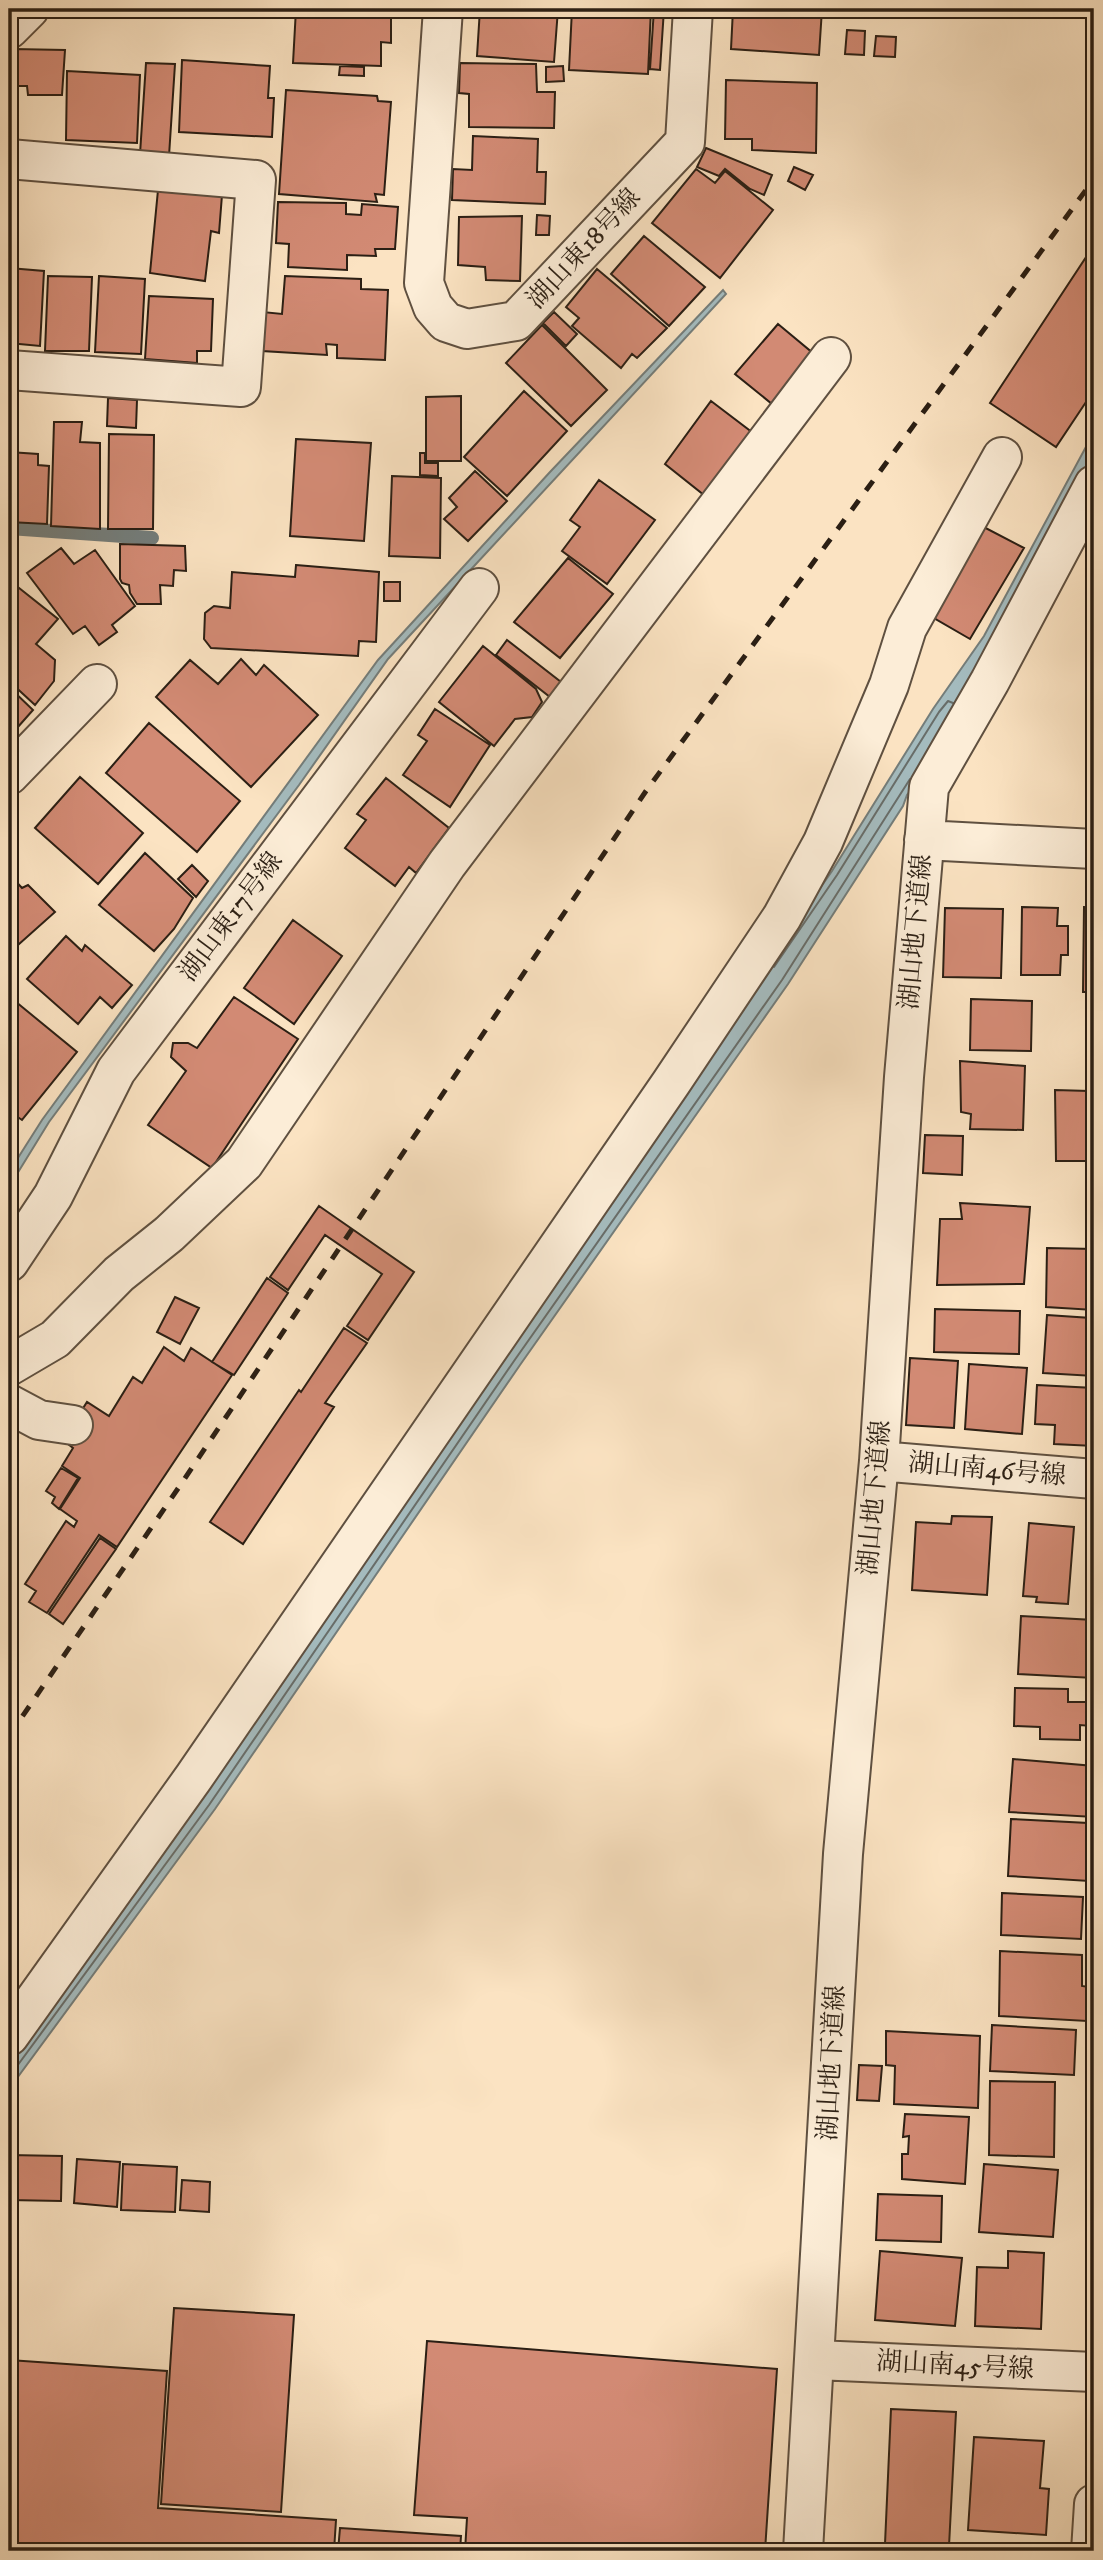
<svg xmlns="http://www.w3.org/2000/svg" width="1103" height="2560" font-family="'IM FELL DW Pica','Noto Serif JP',serif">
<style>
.water{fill:#a4bbbe;stroke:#747d7a;stroke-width:2}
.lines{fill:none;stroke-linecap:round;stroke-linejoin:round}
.shore{stroke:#686d69;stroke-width:2}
.stream{stroke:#747d7a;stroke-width:14}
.building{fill:#d28a74;stroke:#2b1f14;stroke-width:2}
.minor-casing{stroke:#5f5040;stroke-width:42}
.minor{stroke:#fcedd7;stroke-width:38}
.rail{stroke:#2b1f14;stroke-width:5;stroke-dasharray:12 12;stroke-linecap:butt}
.labels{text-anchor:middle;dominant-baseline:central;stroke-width:7;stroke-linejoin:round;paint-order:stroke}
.street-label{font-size:26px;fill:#2b1f14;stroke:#fcedd7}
</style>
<rect width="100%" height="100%" fill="#fbe3c2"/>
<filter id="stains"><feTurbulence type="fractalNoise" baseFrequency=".00286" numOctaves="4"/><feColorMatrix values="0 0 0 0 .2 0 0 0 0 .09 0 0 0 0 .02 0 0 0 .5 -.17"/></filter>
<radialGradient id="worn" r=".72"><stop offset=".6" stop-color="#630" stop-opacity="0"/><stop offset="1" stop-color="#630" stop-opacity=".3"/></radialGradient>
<path class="water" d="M723 290 726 294 388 659 299 785 49 1122 9 1187V1172L42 1120 378 660 550 472Z
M1094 432V467L925 772 907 795 903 806 788 984 520 1365 215 1809 9 2089V2046L498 1352 832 871 933 709 984 636Z"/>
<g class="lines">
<path class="shore" d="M774 967 837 875 939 712 948 701 953 703
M9 2077 209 1805 514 1361 782 980 910 779"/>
<path class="stream" d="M9 528 152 538"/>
</g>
<path class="building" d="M296 9H382L381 13H391V43L381 42V66L293 63Z
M480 9H558L554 62 477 56Z
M572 9H651L648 74 569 70Z
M654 9H664L660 70 650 69Z
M733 9H822L819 55 731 49Z
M847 30 865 31 864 55 845 54Z
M876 36 896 37 895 57 874 56Z
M13 49 65 50 62 95H28L27 86H11Z
M182 60 270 66 268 98H274L272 137 179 132Z
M146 63 175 64 169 156 140 154Z
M460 63 536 64 537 92H555L554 128 469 127V94L459 93Z
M340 66 364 67V76L339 75Z
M563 66 564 81 546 82V67Z
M67 71 140 75 137 143 66 140Z
M726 80 817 83 816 153 752 150V139H725Z
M286 90 377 96 378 101 391 102 384 195 375 194 377 202 279 194Z
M473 136 538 139 537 172H546L545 204 452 200 453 169 472 170Z
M706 148 772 175 764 195 750 189 725 169 719 176 697 167Z
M794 167 813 175 805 190 788 181Z
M696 169 715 183 725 171 773 210 720 278 652 223Z
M158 190 222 195 219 233 211 231 205 281 150 273Z
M278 202 346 203V214L361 215 362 204 398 207 395 249H375L376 256 347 255V270L288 267 289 244 276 243Z
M537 215 550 216 549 235H536Z
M522 216 520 281 486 280 485 267 458 265 459 217Z
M644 236 705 287 669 326 611 274Z
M1094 245V390L1056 447 990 403Z
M9 268 44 271 40 346 9 343Z
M597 269 667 328 637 358 632 354 621 368 572 326 579 318 566 307Z
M48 276 92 277 89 351H45Z
M99 276 145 279 141 354 95 352Z
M285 276 361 279V289L388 290 385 360 337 358V345L326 344 327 355 262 351 263 312 282 314Z
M149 296 213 299 211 351H197V363L145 359Z
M554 312 577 334 566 346 543 323Z
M778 324 814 354 772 404 735 374Z
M542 325 607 390 571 426 506 363Z
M524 391 567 431 507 496 464 457Z
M461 396V461H426V397Z
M108 398 137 400 136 428 107 426Z
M711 401 757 436 709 499 665 464Z
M54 422H82L80 442 100 443V529L51 526Z
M109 434 154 435 153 529H108Z
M296 439 371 443 364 541 290 536Z
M9 452 38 454V465L49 466 47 524 9 522Z
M420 453H425V463H438V476L420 475Z
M475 471 507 501 468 541 444 519 457 507 449 498Z
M392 476 441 478 440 558 389 556Z
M599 480 655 520 607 584 562 551 580 527 570 520Z
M976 523 1024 548 970 639 927 614Z
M120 544 185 546 186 571 174 570 173 586 160 585 161 604H137L130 593 129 585 122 583 120 579Z
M61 548 74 564 95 550 135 606 112 625 117 632 99 645 85 626 73 634 27 573Z
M568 558 613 594 560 658 514 622Z
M296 565 379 572 376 642 359 641 358 656 211 648 204 639 205 613 214 606 230 608 232 572 295 577Z
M9 580 58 619 36 644 55 660 54 681 35 705 9 681Z
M384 582H400V601H384Z
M507 640 561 682 550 697 496 655Z
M483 646 536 689 542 702 532 717 515 719 494 746 439 702Z
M241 659 256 675 264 665 318 715 251 787 156 697 190 660 218 684Z
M9 687 33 710 9 737Z
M435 709 490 745 450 807 403 775 427 741 418 735Z
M149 723 240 801 197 852 106 773Z
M80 777 143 833 98 884 35 828Z
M386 778 449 828 416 873 409 867 395 886 345 848 366 820 357 814Z
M145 853 193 898 174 929 154 951 99 905Z
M192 865 208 881 196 897 178 879Z
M9 874 22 888 28 885 55 912 9 953Z
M1022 907 1058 908 1057 926H1068V955H1061L1060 975H1021Z
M1084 907 1094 908V992H1083Z
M945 908 1003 909 1001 978 943 977Z
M293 920 342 956 294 1024 244 988Z
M66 936 82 951 85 945 132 985 112 1008 100 997 78 1024 27 979Z
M10 997 77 1052 22 1120 9 1111Z
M234 997 298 1039 212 1168 148 1125 186 1071 171 1057 173 1043H188L197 1048Z
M971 999 1032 1001 1031 1051 970 1050Z
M960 1061 1025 1066 1023 1130 970 1129 971 1114 961 1112Z
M1055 1090 1089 1091 1090 1114H1094V1161H1056Z
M925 1135 963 1136 962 1175 923 1173Z
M960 1203 1030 1207 1024 1284 937 1285 940 1219H962Z
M319 1206 414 1272 368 1340 347 1326 382 1274 325 1235 288 1290 270 1277Z
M1047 1248 1094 1249V1310L1046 1307Z
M267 1278 288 1293 234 1375 212 1362Z
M175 1297 199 1308 180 1344 157 1332Z
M935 1309 1020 1311 1019 1354 934 1352Z
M1047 1315 1091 1318 1090 1335 1094 1336V1376L1043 1373Z
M344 1328 367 1343 325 1403 334 1407 243 1544 210 1522 299 1390 301 1392Z
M164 1347 184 1361 191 1348 232 1375 117 1547 99 1535 47 1613 29 1602 36 1591 25 1584 66 1521 74 1527 77 1521 60 1509 80 1478 62 1466 73 1448 63 1440 87 1402 109 1416 133 1377 142 1383Z
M910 1358 958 1361 954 1428 906 1425Z
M969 1364 1027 1368 1022 1434 965 1429Z
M1037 1385 1094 1388V1446L1054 1444 1055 1425 1035 1424Z
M61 1468 78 1478 59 1509 52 1503 55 1497 46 1491Z
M952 1516 992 1517 987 1595 912 1590 916 1522 951 1524Z
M1029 1523 1074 1527 1068 1604 1036 1602 1037 1597 1023 1596Z
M1091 1523H1094V1597H1087Z
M100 1538 116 1549 63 1624 49 1614Z
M1021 1616 1094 1620V1678L1018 1674Z
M1015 1688 1068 1689V1702H1091V1726L1080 1725V1740L1040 1739V1727L1014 1726Z
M1013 1759 1094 1766V1817L1009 1812Z
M1011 1819 1088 1823 1087 1850H1091L1089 1881 1008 1876Z
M1002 1893 1083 1897 1081 1939 1001 1935Z
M1000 1951 1082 1955V1986L1089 1987 1087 2021 999 2016Z
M992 2025 1076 2030 1074 2075 990 2071Z
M886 2031 980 2036 978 2108 894 2104 895 2066 886 2065Z
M859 2065 882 2066 879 2101 857 2100Z
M990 2081 1055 2082 1054 2157 989 2155Z
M905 2114 969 2117 965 2184 902 2179V2154H908L909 2136 903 2137Z
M9 2155 62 2156 61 2201 9 2200Z
M77 2159 120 2162 117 2207 74 2203Z
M123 2164 177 2167 175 2212 121 2210Z
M984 2164 1058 2170 1053 2237 979 2232Z
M182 2180 210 2182 209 2212 180 2210Z
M878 2194 942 2196 941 2242 876 2240Z
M880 2251 962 2258 955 2326 875 2320Z
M1008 2251 1044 2253 1041 2329 975 2326 977 2267 1008 2268Z
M174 2308 294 2315 281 2512 161 2504Z
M427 2341 777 2369 765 2551H465L467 2518 414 2515Z
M9 2360 167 2371 158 2508 336 2520 334 2551H9Z
M891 2409 956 2412 949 2546 885 2544Z
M974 2437 1044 2441 1040 2488 1049 2489 1046 2535 968 2530Z
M340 2528 461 2536 460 2551H338Z
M871 2543 899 2546V2551H870Z"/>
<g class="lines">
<g class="minor-casing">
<path id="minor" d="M443 9 424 283 433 307 446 322 467 329 516 321 685 142 693 9
M9 29 29 9
M9 159 256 180 241 387 9 370
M9 775 97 684
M924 840 1094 849
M9 1262 53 1196 116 1071 479 588
M9 1366 55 1339 119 1274 169 1234 244 1163 447 864 831 357
M9 1404 39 1420 73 1425
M879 1461 1094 1479
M9 2036 194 1777 671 1083 782 917 823 842 889 685 907 628 1002 457
M816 2360 1094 2372
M803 2551 843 1854 879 1461 904 1077 929 787 990 681 1094 485
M1091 2551 1094 2504"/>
</g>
<use href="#minor" class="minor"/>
<path class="rail" d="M9 1736 179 1487 646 791 1094 179"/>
</g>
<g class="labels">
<g class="street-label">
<text transform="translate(584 249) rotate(-47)">湖山東18号線</text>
<text transform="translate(231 917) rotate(-53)">湖山東17号線</text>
<text transform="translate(916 932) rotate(-85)">湖山地下道線</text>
<text transform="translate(987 1470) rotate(5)">湖山南46号線</text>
<text transform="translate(875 1498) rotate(-85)">湖山地下道線</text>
<text transform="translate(832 2063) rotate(-87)">湖山地下道線</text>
<text transform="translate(955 2366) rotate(3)">湖山南45号線</text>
</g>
</g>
<rect width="1103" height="2560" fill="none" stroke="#fbe3c2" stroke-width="35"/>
<rect x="10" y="10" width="1082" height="2539" fill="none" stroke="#2b1f14" stroke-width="3.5"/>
<rect x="18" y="18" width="1068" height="2525" fill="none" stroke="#2b1f14" stroke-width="2"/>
<rect width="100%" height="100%" filter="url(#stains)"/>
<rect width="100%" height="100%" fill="url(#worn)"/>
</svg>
